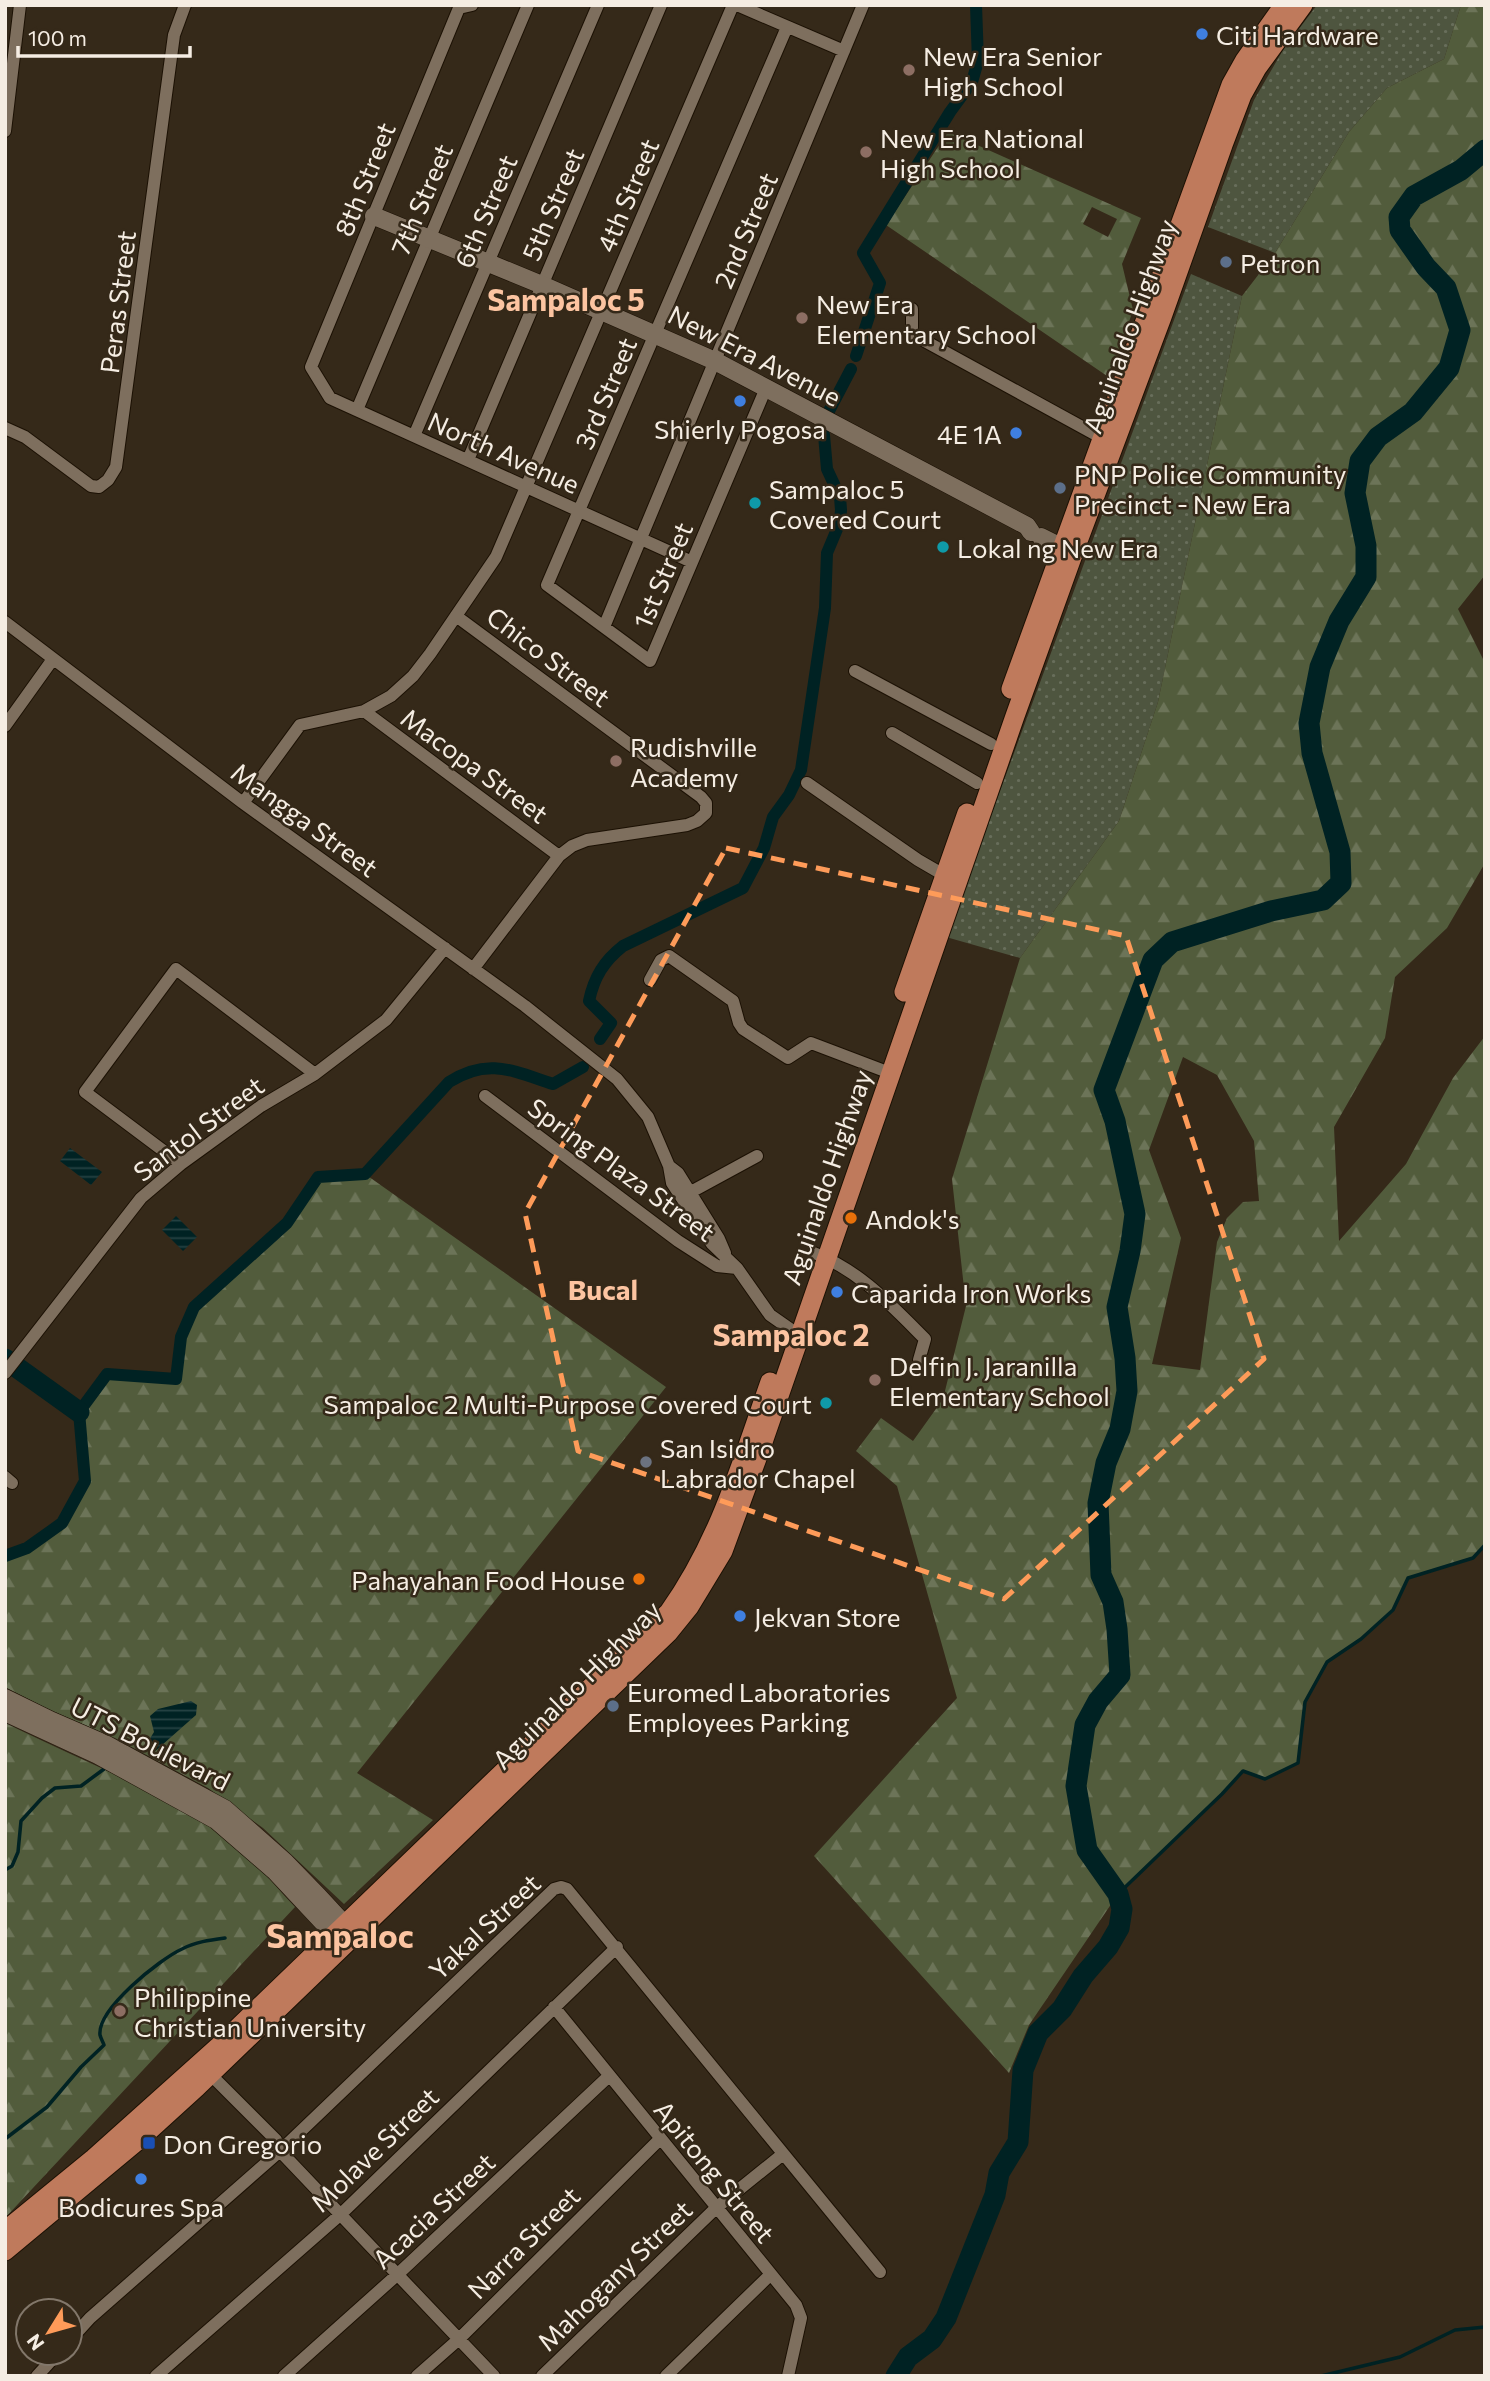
<svg xmlns="http://www.w3.org/2000/svg" width="1490" height="2381" font-family="Commissioner,sans-serif">
<style>
.grass{fill:url(#grass-dots)}
.forest{fill:url(#forest-firs);fill-rule:evenodd}
.water{fill:url(#water-rules)}
.lines{fill:none;stroke-linecap:round;stroke-linejoin:round}
.stream{stroke:#002223;stroke-width:3.5}
.canal{stroke:#002223;stroke-width:12}
.river{stroke:#002223;stroke-width:21}
.street-casing{stroke:#1c1104;stroke-width:14}
.secondary-casing{stroke:#1c1104;stroke-width:19}
.primary-casing{stroke:#1c1104;stroke-width:21}
.street{stroke:#7e6f5e;stroke-width:12}
.secondary{stroke:#7e6f5e;stroke-width:18}
.primary{stroke:#bf7a5c;stroke-width:19}
.marked{fill:none;stroke:#fe9b59;stroke-width:5;stroke-dasharray:14 9;stroke-linejoin:round}
.shop-dot{fill:#3f7fe0;stroke:#352919;stroke-width:2.5}
.education-dot{fill:#8d6e63;stroke:#352919;stroke-width:2.5}
.service-dot{fill:#5c6f8a;stroke:#352919;stroke-width:2.5}
.culture-dot{fill:#0f9aa8;stroke:#352919;stroke-width:2.5}
.food-dot{fill:#e8710a;stroke:#352919;stroke-width:2.5}
.worship-dot{fill:#6b7280;stroke:#352919;stroke-width:2.5}
.transit-dot{fill:#1a4fb4;stroke:#352919;stroke-width:2.5}
.labels{text-anchor:middle;dominant-baseline:central;stroke-width:5;stroke-linejoin:round;paint-order:stroke}
.poi-label{font-size:26px;fill:#f5ede3;stroke:#352919;text-anchor:start}
.street-label{font-size:26px;fill:#f5ede3;stroke:#352919}
.neighbourhood-label{font-size:28px;font-weight:bold;fill:#fcc4a1;stroke:#352919}
.quarter-label{font-size:30px;font-weight:bold;fill:#fcc4a1;stroke:#352919}
.district-label{font-size:33px;font-weight:bold;fill:#fcc4a1;stroke:#352919}
</style>
<defs>
<pattern id="grass-dots" width="8" height="8" patternUnits="userSpaceOnUse" patternTransform="scale(1.75)"><rect width="8" height="8" fill="#4e553f"/><path d="M2 2h.1M6 6h.1" fill="none" stroke="#686e5b" stroke-width="1.8" stroke-linecap="round"/></pattern>
<pattern id="forest-firs" width="22" height="20" patternUnits="userSpaceOnUse" patternTransform="scale(1.75)"><rect width="22" height="20" fill="#525c3c"/><path d="M5 1l3.5 6h-7zM16 11l3.5 6h-7z" fill="#6c7458"/></pattern>
<pattern id="water-rules" width="6" height="5" patternUnits="userSpaceOnUse" patternTransform="scale(1.75)"><rect width="6" height="5" fill="#002223"/><path d="M0 2.5h6" fill="none" stroke="#264243"/></pattern>
</defs>
<rect width="100%" height="100%" fill="#352919"/>
<path class="grass" d="M1317 5H1461L1444 59 1387 88 1349 132 1275 253 1208 227 1254 100 1283 50Z
M1191 274 1242 296 1158 702 1119 821 1020 958 946 937Z"/>
<path class="forest" d="M1461 5H1485V575L1458 609 1485 663V863L1447 928 1395 977 1385 1038 1334 1127 1339 1241 1406 1164 1453 1078 1485 1036V1545L1473 1558 1408 1578 1393 1610 1361 1639 1327 1662 1305 1702 1298 1763 1265 1779 1243 1771 1222 1794 1118 1894 1029 2025 1009 2073 814 1856 957 1698 897 1486 856 1451 881 1418 913 1441 943 1399 966 1306 952 1179 1020 958 1119 821 1158 702 1242 296 1275 253 1349 132 1387 88 1444 59ZM1183 1057 1217 1075 1254 1141 1259 1201 1243 1202 1227 1218 1217 1242 1200 1370 1152 1364 1181 1238 1149 1150Z
M948 132 1141 218 1122 264 1133 310 1110 378 886 225ZM1092 207 1117 219 1108 237 1083 224Z
M365 1174 666 1387 357 1773 433 1820 344 1904 263 1828 208 1788 115 1738 48 1709 5 1687V1556L27 1548 62 1523 85 1481 79 1412 107 1374 175 1379 181 1337 194 1307 287 1223 318 1177Z
M5 1723C76 1758 149 1786 215 1829 245 1849 270 1881 295 1907L5 2218Z"/>
<path class="water" d="M70 1148 102 1172 91 1185 60 1161Z
M176 1216 197 1237 183 1251 162 1230Z
M191 1701 197 1705 196 1715 153 1753 144 1748 154 1732 150 1716 158 1709Z"/>
<g class="lines">
<path class="stream" d="M5 1870 12 1866 18 1852 21 1821 42 1798 55 1788 81 1786 104 1769
M1118 1894 1222 1794 1243 1771 1265 1779 1298 1763 1305 1702 1327 1662 1361 1639 1393 1610 1408 1578 1473 1558 1485 1545
M5 2139 47 2107 81 2067 104 2045C103 2042 101 2039 100 2035 97 2009 160 1959 182 1949 195 1942 210 1940 225 1938
M1321 2376 1400 2357 1455 2330 1485 2327"/>
<path class="canal" d="M856 356 880 283 863 253 950 112 972 82 978 61 976 5
M828 413 851 369
M600 1039 611 1023 589 1001C594 977 604 961 623 946L743 888 764 848 773 817 789 795 801 770 825 608 827 553 840 522 841 510 840 497 827 469 824 435
M5 1556 27 1548 62 1523 85 1481 79 1412 107 1374 176 1379 181 1337 194 1307 287 1223 318 1177 365 1174 449 1082C488 1057 513 1071 553 1084L583 1067"/>
<path class="river" d="M5 1359 79 1412
M896 2376 908 2357 932 2339 946 2318 995 2195 999 2173 1018 2142 1023 2070 1038 2033 1062 2009 1083 1976 1108 1947 1119 1928 1122 1909 1118 1894 1087 1850 1076 1786 1085 1725 1098 1701 1120 1675 1117 1629 1113 1602 1101 1575 1098 1503 1106 1463 1120 1429 1127 1391 1125 1358 1117 1307 1130 1251 1135 1214 1115 1121 1104 1090 1153 960 1172 942 1271 911 1323 900 1341 883 1340 852 1312 753 1309 723 1320 667 1339 621 1366 577V546L1355 493 1360 461 1378 437 1413 412 1449 368 1460 330 1446 288 1426 267 1400 230 1399 217 1414 196 1461 170 1485 150"/>
<g class="street-casing">
<path id="street" d="M472 5 459 8 311 367 330 398 692 562
M737 5 844 51
M5 131 20 5
M912 309V334L1102 438
M766 388 650 661 547 585 787 27
M357 410 528 5
M5 428 25 437 91 486 99 487 108 480 116 467 174 35 185 5
M414 436 598 5
M468 460 661 5
M456 616 701 797 706 803V813L697 821 687 825 587 840 572 846 559 856 473 969
M5 622 243 803 525 1006 617 1079 648 1117 669 1166 672 1183 712 1244 737 1268 770 1315 800 1336
M604 627 863 5
M855 671 991 744
M364 711 559 856
M5 726 53 659
M892 733 977 783
M807 783 918 860 949 878
M243 803 300 725 364 711 391 696 413 676 430 654 496 557 733 5
M650 980 661 960 669 956 733 1001 739 1023 743 1029 788 1058 811 1043 890 1073
M485 1096 678 1241 717 1266 737 1268
M181 1164 85 1092 176 969 315 1074
M669 1166 678 1173 719 1239 725 1253
M689 1193 757 1156
M814 1253C859 1270 891 1305 925 1339L919 1360
M5 1373 141 1198 181 1164 261 1106 315 1074 386 1020 445 948
M5 1477 12 1483
M554 2007 796 2305 801 2318 788 2376
M207 2071 276 2140 280 2151 494 2376
M70 2340 90 2318 280 2151 554 1889 561 1887 567 1889 880 2272
M37 2376 58 2353
M156 2376 341 2214 617 1947
M284 2376 398 2274 609 2076
M417 2376 459 2339 660 2139
M542 2376 716 2208 783 2154
M666 2376 770 2275"/>
</g>
<g class="secondary-casing">
<path id="secondary" d="M374 216 542 285 715 361 1027 526 1031 532
M1041 537 1061 547
M5 1698 52 1721 105 1744 225 1809 285 1862 318 1896 344 1924 349 1937
M5 1712 98 1755 216 1820 276 1872 334 1934 347 1939"/>
</g>
<g class="primary-casing">
<path id="primary" d="M1011 689 1231 85 1245 60 1284 5
M904 992 967 813
M5 2231 94 2158 219 2046 669 1612C720 1540 741 1464 770 1382
M5 2251 142 2137 197 2087 668 1633 689 1607 723 1551 763 1442 1015 716 1075 549 1162 317 1223 145 1242 95 1257 68 1303 5"/>
</g>
<use href="#street" class="street"/>
<use href="#secondary" class="secondary"/>
<use href="#primary" class="primary"/>
</g>
<path class="marked" d="M726 848 1126 936 1264 1359 1004 1599 578 1451 525 1213Z"/>
<g class="shop-dot">
<circle cx="1202" cy="34" r="7"/>
<circle cx="740" cy="401" r="7"/>
<circle cx="1016" cy="433" r="7"/>
<circle cx="837" cy="1292" r="7"/>
<circle cx="740" cy="1616" r="7"/>
<circle cx="141" cy="2179" r="7"/>
</g>
<g class="education-dot">
<circle cx="909" cy="70" r="7"/>
<circle cx="866" cy="152" r="7"/>
<circle cx="802" cy="318" r="7"/>
<circle cx="616" cy="761" r="7"/>
<circle cx="875" cy="1380" r="7"/>
<circle cx="120" cy="2011" r="7"/>
</g>
<g class="service-dot">
<circle cx="1226" cy="262" r="7"/>
<circle cx="1060" cy="488" r="7"/>
<circle cx="613" cy="1706" r="7"/>
</g>
<g class="culture-dot">
<circle cx="755" cy="503" r="7"/>
<circle cx="943" cy="547" r="7"/>
<circle cx="826" cy="1403" r="7"/>
</g>
<g class="food-dot">
<circle cx="851" cy="1218" r="7"/>
<circle cx="639" cy="1579" r="7"/>
</g>
<circle class="worship-dot" cx="646" cy="1462" r="7"/>
<rect class="transit-dot" x="142" y="2136" width="14" height="14" rx="3.5"/>
<g class="labels">
<g class="poi-label">
<text x="1216" y="34">Citi Hardware</text>
<text x="923" y="55">New Era Senior<tspan x="923" dy="30">High School</tspan></text>
<text x="880" y="137">New Era National<tspan x="880" dy="30">High School</tspan></text>
<text x="1240" y="262">Petron</text>
<text x="816" y="303">New Era<tspan x="816" dy="30">Elementary School</tspan></text>
<text x="740" y="428" text-anchor="middle">Shierly Pogosa</text>
<text x="1002" y="433" text-anchor="end">4E 1A</text>
<text x="1074" y="473">PNP Police Community<tspan x="1074" dy="30">Precinct - New Era</tspan></text>
<text x="769" y="488">Sampaloc 5<tspan x="769" dy="30">Covered Court</tspan></text>
<text x="957" y="547">Lokal ng New Era</text>
<text x="630" y="746">Rudishville<tspan x="630" dy="30">Academy</tspan></text>
<text x="865" y="1218">Andok's</text>
<text x="851" y="1292">Caparida Iron Works</text>
<text x="889" y="1365">Delfin J. Jaranilla<tspan x="889" dy="30">Elementary School</tspan></text>
<text x="812" y="1403" text-anchor="end">Sampaloc 2 Multi-Purpose Covered Court</text>
<text x="660" y="1447">San Isidro<tspan x="660" dy="30">Labrador Chapel</tspan></text>
<text x="625" y="1579" text-anchor="end">Pahayahan Food House</text>
<text x="754" y="1616">Jekvan Store</text>
<text x="627" y="1691">Euromed Laboratories<tspan x="627" dy="30">Employees Parking</tspan></text>
<text x="134" y="1996">Philippine<tspan x="134" dy="30">Christian University</tspan></text>
<text x="163" y="2143">Don Gregorio</text>
<text x="141" y="2206" text-anchor="middle">Bodicures Spa</text>
</g>
<g class="street-label">
<text transform="translate(364 179) rotate(-68)">8th Street</text>
<text transform="translate(627 195) rotate(-67)">4th Street</text>
<text transform="translate(421 199) rotate(-67)">7th Street</text>
<text transform="translate(552 204) rotate(-67)">5th Street</text>
<text transform="translate(485 211) rotate(-67)">6th Street</text>
<text transform="translate(745 230) rotate(-67)">2nd Street</text>
<text transform="translate(117 302) rotate(-83)">Peras Street</text>
<text transform="translate(1129 326) rotate(-70)">Aguinaldo Highway</text>
<text transform="translate(755 355) rotate(27)">New Era Avenue</text>
<text transform="translate(605 393) rotate(-67)">3rd Street</text>
<text transform="translate(504 452) rotate(24)">North Avenue</text>
<text transform="translate(662 575) rotate(-67)">1st Street</text>
<text transform="translate(549 656) rotate(37)">Chico Street</text>
<text transform="translate(475 765) rotate(36)">Macopa Street</text>
<text transform="translate(305 819) rotate(36)">Mangga Street</text>
<text transform="translate(198 1128) rotate(-37)">Santol Street</text>
<text transform="translate(622 1169) rotate(36)">Spring Plaza Street</text>
<text transform="translate(826 1177) rotate(-71)">Aguinaldo Highway</text>
<text transform="translate(576 1684) rotate(-45)">Aguinaldo Highway</text>
<text transform="translate(151 1743) rotate(27)">UTS Boulevard</text>
<text transform="translate(484 1926) rotate(-43)">Yakal Street</text>
<text transform="translate(374 2149) rotate(-44)">Molave Street</text>
<text transform="translate(715 2171) rotate(51)">Apitong Street</text>
<text transform="translate(433 2210) rotate(-43)">Acacia Street</text>
<text transform="translate(523 2242) rotate(-45)">Narra Street</text>
<text transform="translate(614 2275) rotate(-44)">Mahogany Street</text>
</g>
<g class="neighbourhood-label">
<text x="603" y="1289">Bucal</text>
</g>
<g class="quarter-label">
<text x="566" y="298">Sampaloc 5</text>
<text x="791" y="1333">Sampaloc 2</text>
</g>
<g class="district-label">
<text x="340" y="1934">Sampaloc</text>
</g>
</g>
<rect width="1490" height="2381" fill="none" stroke="#f5ede3" stroke-width="14"/>
<g transform="translate(49 2332) rotate(233)"><circle r="33" fill="#352919" stroke="#82776a" stroke-width="2"/>
<path d="M0-5L12 26L0 18L-12 26Z" fill="#fe9b59"/>
<text y="-10" font-size="19" font-weight="bold" text-anchor="middle" fill="#f5ede3">N</text>
</g>
<path d="M18 46v10h172v-10" fill="none" stroke="#f5ede3" stroke-width="3.5"/>
<text x="28" y="46" font-size="21" fill="#f5ede3" stroke="#352919" stroke-width="5" paint-order="stroke">100 m</text>
</svg>
